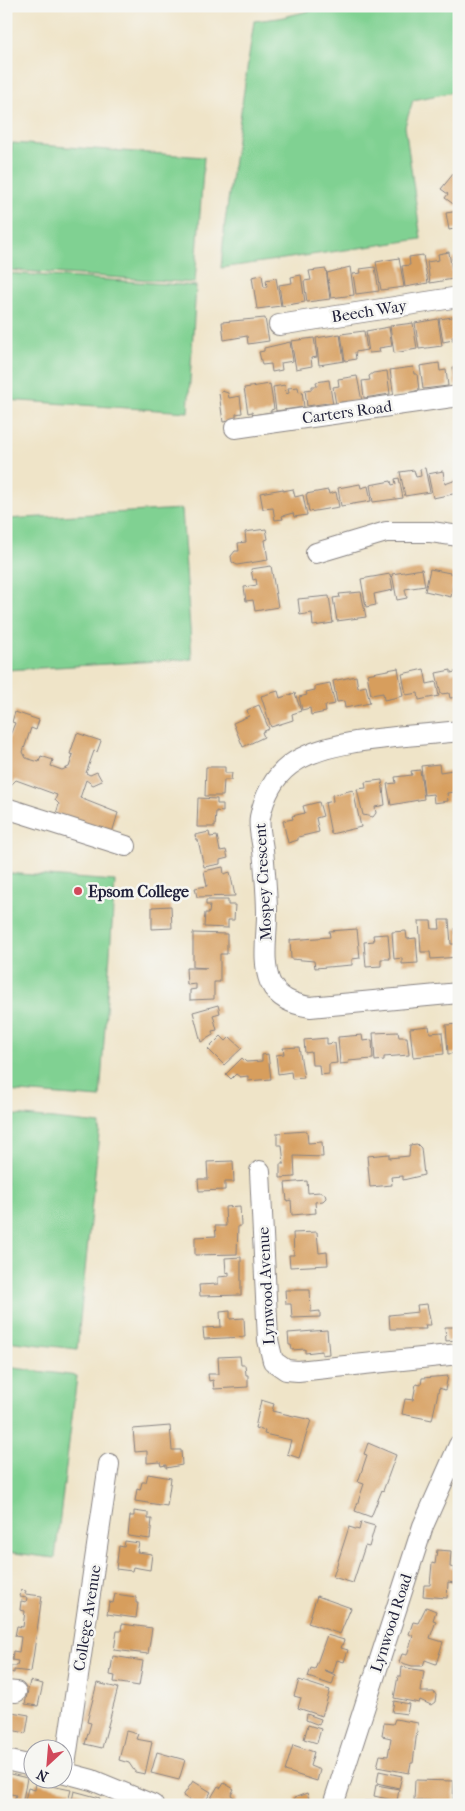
<svg xmlns="http://www.w3.org/2000/svg" width="465" height="1811" font-family="'IM FELL French Canon',serif">
<style>
.green{fill:#80d192;stroke:#517a66}
.building{fill:#d79e5d}
.lines{fill:none;stroke-linecap:round;stroke-linejoin:round}
.minor-casing{stroke:#888382;stroke-width:22}
.minor{stroke:#fff;stroke-width:20}
.poi-dot{fill:#d1495b;stroke:#f6f6f2;stroke-width:2}
.labels{text-anchor:middle;dominant-baseline:central;stroke-width:5;stroke-linejoin:round;paint-order:stroke}
.street-label{font-size:16px;fill:#22223b;stroke:#f6f6f2}
.poi-label{font-size:16px;font-weight:bold;fill:#22223b;stroke:#f6f6f2;text-anchor:start}
</style>
<rect width="100%" height="100%" fill="#f6f6f2"/>
<filter id="ink" filterUnits="userSpaceOnUse"><feTurbulence type="fractalNoise" baseFrequency=".02" numOctaves="2"/><feDisplacementMap in="SourceGraphic" scale="10" xChannelSelector="R" yChannelSelector="G"/><feConvolveMatrix kernelMatrix="1 2 1 2 8 2 1 2 1" color-interpolation-filters="sRGB"/></filter>
<filter id="wash" filterUnits="userSpaceOnUse"><feTurbulence type="fractalNoise" baseFrequency=".0096" numOctaves="4" result="noise"/><feDisplacementMap in="SourceGraphic" scale="20" xChannelSelector="R" yChannelSelector="G"/><feGaussianBlur stdDeviation="1.12" result="paint"/><feColorMatrix in="noise" values="0 0 0 0 0 0 0 0 0 0 0 0 0 0 0 0 0 1.4 0 .05"/><feComposite in="paint" operator="in"/></filter>
<g filter="url(#wash)">
<rect width="100%" height="100%" fill="#efe4c8"/>
<path class="green" d="M330 6H459V91L413 100 405 126 421 239 221 268 225 222 254 21 279 18Z
M12 143 204 157 195 283 6 270V228Z
M6 273 196 286 188 412 6 400Z
M182 509 192 659 6 670V519Z
M6 873 115 881 100 1098 6 1091Z
M6 1114 100 1124 77 1349 6 1341Z
M6 1367 77 1376 55 1558 6 1552Z"/>
<g id="blocks">
<path class="building" d="M454 173 457 176 459 173V202L456 206 445 198 448 194 441 189Z
M459 211V228L449 230 446 213Z
M449 252 453 279 430 283 427 262 439 260 438 254Z
M423 255 428 283 405 287 402 266 410 265 409 257Z
M459 257V278L455 279 452 258Z
M399 258 404 287 381 290 376 262Z
M350 267 354 295 331 298 327 273Z
M375 267 379 291 356 294 353 274 361 273 360 269Z
M326 269 330 299 307 302 304 281 311 280 309 271Z
M262 275 264 287H267L266 280 276 278 281 306 257 309 252 277Z
M301 275 305 302 282 306 279 285 292 283 291 277Z
M459 316V336L452 337 453 340 443 342 439 319Z
M265 318 269 341 248 344 247 336 224 340 222 322Z
M438 319 442 346 419 349 415 323Z
M413 323 417 349 394 353 390 326Z
M389 327 392 346 379 348 380 352 369 353 366 331Z
M364 331 367 350 355 352 356 359 345 361 341 334Z
M340 334 344 361 319 365 316 338Z
M314 338 317 357 311 358 312 366 296 369 291 341Z
M290 342 293 361 281 363 282 370 272 372 271 364 262 365 259 352 264 351V348Z
M439 363 440 371 446 370 448 386 423 389 420 366Z
M413 367 414 374H417L419 390 394 397 390 370Z
M453 367H459V384L455 385Z
M387 371 390 394 364 398 362 381 370 380 369 376 373 373Z
M357 376 362 401 341 402 342 404 336 405 333 387 339 386 338 379Z
M329 380 333 405 329 406 328 403 307 406 305 390 312 389V386H317L316 382Z
M270 384 274 409 271 410V412L253 415 252 412 248 413 244 388Z
M285 385 286 394 289 393 288 388 298 387 299 392 302 391 304 407 276 411 273 387Z
M222 391 228 393 229 398 240 396 242 413 236 414V420L223 422 219 393Z
M425 468 430 492 405 496 400 472 414 470 416 477 421 476 420 469Z
M443 471 445 484 456 480 458 493 433 498 428 474Z
M399 478 403 498 373 502 370 485 391 481 392 485 396 484 395 479Z
M360 484 361 488 368 486 371 501 341 506 338 488Z
M283 489V491L293 489 295 497 303 495 307 515 294 517 293 513 282 516 283 519 275 520 273 508 263 509 260 493Z
M328 490 329 494 336 492 339 507 309 512 306 494Z
M266 529 268 539 265 540 268 560 237 565 232 562 231 556 235 551H239L238 543 246 542 245 532Z
M271 566 278 607 255 611 253 600 246 601 244 587 257 585 256 579 253 580 251 569Z
M422 569 425 586 405 589 407 598 397 600 392 574Z
M430 569 455 574 451 597 425 591Z
M390 574 393 590 374 594 376 605 366 607 361 579Z
M361 592 366 617 337 621 333 598 340 597 339 594Z
M329 596 333 623 313 626 312 613 300 615 298 599Z
M398 668 403 696 384 700 383 693 371 695 367 674Z
M424 669 427 684 436 682 439 696 419 700 418 693 406 695 402 674Z
M451 670V673L459 671V697L450 698 449 693 441 694 436 673Z
M356 676 358 688 366 686 370 703 345 708 344 701 337 702 333 681Z
M330 683 335 704 325 706 326 712 311 715 310 708 302 710 299 697 307 695 306 692 315 690V686Z
M278 691 280 698 295 693 301 711 292 714 293 720 271 727 261 696Z
M259 705 269 729 262 732 264 737 243 747 233 723 249 716 247 710Z
M15 712 39 720 36 730 31 728 23 752 26 758 39 762 41 756 53 760 51 766 62 770 69 767 73 755 70 754 77 733 101 741 97 752 94 751 86 773 90 775 97 772 102 781 93 785 86 780 80 798 118 813 112 833 56 814 59 804 55 800 57 795 16 780 11 785 6 784V745L15 723 12 722Z
M439 764 440 772 453 770 455 792 447 793 448 801 434 803 433 794 424 795 421 766Z
M206 767H225V773H232L231 780H224L223 796H205Z
M420 770 424 799 391 805 387 784 396 783 395 777 412 775 411 771Z
M382 780 385 805 375 807 376 813 373 817 363 815 357 789 366 788 365 782Z
M353 790 361 827 331 834 325 803 333 801 332 795Z
M198 798 217 799V804H223V812L216 811 215 827H197Z
M319 802 323 816 316 818 319 832 298 837V840L288 843 283 821 293 819 292 816 305 813 303 806Z
M209 832 210 837 217 836 220 851 226 850 228 858 220 860V864L204 867 198 840H196L195 835Z
M223 867 224 874 230 872 235 896 197 897 195 888 207 886 204 871Z
M206 900H228V905H235L234 920H228V928L204 927 205 913H209L210 905H206Z
M171 906 172 928 152 929V907Z
M439 920H449L451 944H456L455 928H459V957L431 959 430 952H421L419 921H431L432 929H440Z
M357 929 360 958 352 959V965L315 968 314 961 291 959 290 940 330 937 329 931Z
M406 931 407 939 416 938 418 963 402 964V958L394 959 392 932Z
M193 933 227 934V954H220V982H214V999L190 1000V990L196 989V984L187 985 186 968H207L193 967Z
M388 934 390 959H381V966L366 967 364 942 374 941 373 935Z
M218 1005 220 1013 213 1015 217 1030 212 1031 213 1035 201 1042 193 1012Z
M459 1024V1053L448 1054 446 1025Z
M429 1026 430 1033 442 1032 444 1054 413 1057 410 1028Z
M398 1032 399 1037H407L409 1055 384 1057V1060L375 1061 373 1033Z
M362 1035 363 1041 372 1040 373 1059 348 1061 349 1063 340 1064 338 1037Z
M221 1036 226 1041 230 1037 242 1048 224 1065 208 1049Z
M327 1038V1044L335 1043 337 1063 329 1064V1074L320 1075 319 1065H312L311 1052 305 1053 304 1040Z
M299 1047 304 1078 292 1079 291 1072 278 1074 276 1055 284 1054 283 1048Z
M268 1054 271 1079 248 1081V1076L240 1077 236 1074 231 1079 226 1074 242 1058 246 1062 262 1061V1055Z
M307 1131 308 1143 322 1142 323 1157 294 1156 295 1177 280 1178V1164H284L282 1145H277V1133Z
M417 1144 421 1148 424 1175 403 1180V1176L391 1177 392 1185 370 1187 367 1156 389 1154V1158L409 1156 410 1145Z
M233 1161 234 1182H225V1190L199 1191 198 1179H208L207 1162Z
M307 1181 308 1193 320 1192 325 1194 326 1198 323 1201 315 1202 316 1213 292 1215 291 1200 287 1201 285 1183Z
M240 1206 241 1226H238L237 1254 195 1255V1237L216 1236 215 1226H226L225 1207Z
M317 1232 319 1253 327 1252 328 1265 290 1267 289 1255H294L293 1233Z
M241 1257V1295L200 1296 199 1285 218 1284V1277L229 1276V1272L226 1273 225 1258Z
M285 1290H310L311 1312 320 1311V1317L292 1318 291 1304H286Z
M427 1304 431 1325H425L426 1329H390L389 1315 418 1312 417 1305Z
M230 1311V1319L244 1318 245 1337 204 1339 203 1328 221 1327 220 1312Z
M445 1327H458L459 1340 446 1341Z
M327 1330 329 1354 322 1355V1351L305 1353V1349L292 1350 291 1345H289L288 1333Z
M240 1356 241 1365H245L246 1375H248V1387L214 1389 213 1380 209 1381 208 1374H219L218 1357Z
M448 1376 445 1390 439 1388 432 1420 402 1414 405 1399 413 1400 416 1384 421 1385 422 1378Z
M261 1400 274 1404 272 1411 311 1420 299 1458 287 1454 291 1440 264 1434 265 1431 255 1428Z
M170 1426 172 1450H181L182 1465 166 1468V1465L161 1466 160 1462 147 1463V1451L135 1452 133 1429Z
M368 1443 396 1455 383 1491 382 1490 371 1517 355 1511 364 1484 358 1482 367 1455 364 1454Z
M148 1474 171 1478 167 1506 135 1501 137 1489 140 1490 142 1482H146Z
M134 1511 148 1513V1519H152L150 1539 128 1536 130 1516H134Z
M361 1522 375 1526 369 1547 365 1546 353 1583 333 1577 349 1527 359 1530Z
M125 1541 139 1543 137 1552 152 1554 150 1570 133 1567 132 1571 116 1569 119 1546 124 1547Z
M437 1550 451 1551 450 1567 455 1568 454 1583 448 1582 447 1598 423 1596 424 1585H430L432 1563 435 1564Z
M21 1590 26 1591 25 1594 42 1596 31 1672 14 1670V1673L10 1672 11 1666H17L18 1661 12 1660 13 1651 19 1652 21 1637 15 1636 17 1626 23 1627 25 1611 20 1610 21 1601 26 1602 27 1598 20 1597Z
M115 1594 136 1597V1603H138L136 1618 107 1614 109 1602 113 1603Z
M317 1596 351 1608 340 1634 308 1623Z
M426 1607 436 1611 433 1620 436 1621 430 1638 443 1642 436 1664 425 1660 423 1666H412L399 1662 402 1654 407 1655 413 1636 409 1634 413 1622 418 1623Z
M122 1624 152 1628 148 1654 114 1650 117 1631H121Z
M327 1635 344 1640 341 1648 348 1650 344 1662 337 1660 333 1673 324 1670 335 1675 332 1685 308 1677 311 1668 315 1669Z
M113 1656 143 1661 139 1686 114 1682 115 1676 110 1675Z
M402 1667 424 1671 421 1692H434L436 1695 435 1702 431 1705 420 1700 419 1703 394 1698 398 1676H401Z
M299 1680 330 1690 322 1716 298 1708 301 1698 294 1696Z
M30 1681 43 1684 38 1706 25 1704Z
M97 1683 118 1688 102 1748 85 1744 91 1723 87 1722Z
M394 1701 409 1704 407 1714 392 1712Z
M6 1711 29 1715 26 1733 6 1729Z
M307 1714 321 1719 319 1725 306 1720Z
M395 1719 418 1723 413 1763H411L409 1773 377 1767 380 1755 388 1756 391 1738 382 1736 384 1723 393 1724Z
M308 1725 321 1729 317 1743 304 1739Z
M126 1731 138 1734 136 1739 152 1742 145 1774 135 1772 129 1763 119 1760Z
M293 1745 314 1752 310 1766 320 1770 317 1781 285 1771Z
M157 1752 185 1760 179 1780 151 1773Z
M379 1771 402 1776 399 1788 377 1783Z
M6 1773 27 1778 22 1805H12L16 1795 6 1793Z
M415 1780 454 1781 453 1801 414 1800Z
M193 1781 211 1792 203 1805H191L193 1802 183 1796Z
M36 1783 71 1790 67 1805H24L28 1788 35 1790Z
M224 1783 234 1789 231 1795 237 1799 234 1805 208 1803 218 1786 221 1788Z
M376 1785 399 1789 397 1801 374 1796Z
M74 1791 100 1798 98 1805H71Z
M307 1793 310 1802 305 1805H297L294 1798Z
M364 1801H389V1805H364Z"/>
</g>
</g>
<g filter="url(#ink)">
<use href="#blocks" fill-opacity="0" stroke="#888382" stroke-width="1"/>
<g class="lines">
<g class="minor-casing">
<path id="minor" d="M279 325 459 297
M235 428 459 396
M316 553 386 532H431L459 536
M459 731C412 737 327 737 290 765 274 777 264 797 260 817 258 827 262 840 263 850 265 872 267 893 267 915 267 936 262 962 270 982 278 999 293 1004 310 1007L459 993
M6 808 126 846
M260 1171 268 1340 273 1361 286 1370 298 1371 459 1354
M6 1691 16 1692
M6 1760 32 1766
M62 1772 92 1780 153 1805
M64 1772 109 1464
M333 1805 423 1526 459 1445"/>
</g>
<use href="#minor" class="minor"/>
</g>
</g>
<circle class="poi-dot" cx="78" cy="891" r="5"/>
<g class="labels">
<g class="street-label">
<text transform="translate(369 311) rotate(-9)">Beech Way</text>
<text transform="translate(347 412) rotate(-8)">Carters Road</text>
<text transform="translate(263 882) rotate(-93)">Mospey Crescent</text>
<text transform="translate(266 1286) rotate(-93)">Lynwood Avenue</text>
<text transform="translate(87 1618) rotate(-81)">College Avenue</text>
<text transform="translate(391 1623) rotate(-72)">Lynwood Road</text>
</g>
<g class="poi-label">
<text x="88" y="891">Epsom College</text>
</g>
</g>
<rect width="465" height="1811" fill="none" stroke="#f6f6f2" stroke-width="25"/>
<g transform="translate(48 1764) rotate(206)"><circle r="24" fill="#f6f6f2" stroke="#a1a1a9"/>
<path d="M0-4L9 19L0 12L-9 19Z" fill="#d1495b"/>
<text y="-8" font-size="14" font-weight="bold" text-anchor="middle" fill="#22223b">N</text>
</g>
</svg>
